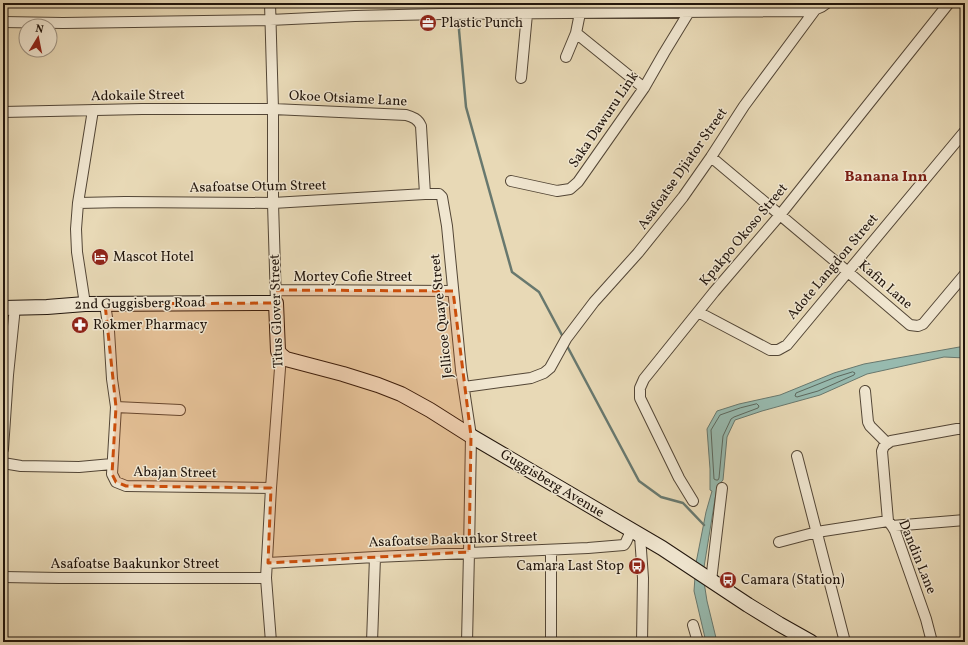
<svg xmlns="http://www.w3.org/2000/svg" width="968" height="645" font-family="Vollkorn,serif">
<style>
.water{fill:#97baaf;stroke:#68786e}
.lines{fill:none;stroke-linecap:round;stroke-linejoin:round}
.shore{stroke:#5c685e;stroke-width:1}
.stream{stroke:#68786e;stroke-width:2.5}
.minor-casing{stroke:#534636;stroke-width:12}
.secondary-casing{stroke:#21150c;stroke-width:16}
.minor{stroke:#f0e6d0;stroke-width:10}
.secondary{stroke:#f0e6d0;stroke-width:14}
.marked{fill:#ca4f0c;fill-opacity:0.2;stroke:#ca4f0c;stroke-width:3;stroke-dasharray:8 5;stroke-linejoin:round}
.labels{text-anchor:middle;dominant-baseline:central;stroke-width:3;stroke-linejoin:round;paint-order:stroke}
.poi-label{font-size:14px;fill:#21150c;stroke:#f0e6d0;text-anchor:start}
.street-label{font-size:14px;fill:#21150c;stroke:#f0e6d0}
.neighbourhood-label{font-size:15px;font-weight:bold;fill:#7a1f14;stroke:#f0e6d0}
</style>
<rect width="100%" height="100%" fill="#e8d9b6"/>
<filter id="stains"><feTurbulence type="fractalNoise" baseFrequency=".005" numOctaves="4"/><feColorMatrix values="0 0 0 0 .2 0 0 0 0 .09 0 0 0 0 .02 0 0 0 .5 -.17"/></filter>
<radialGradient id="worn" r=".72"><stop offset=".6" stop-color="#630" stop-opacity="0"/><stop offset="1" stop-color="#630" stop-opacity=".3"/></radialGradient>
<path class="water" d="M965 346V358L944 357 867 374 820 395 762 411 735 420 727 437 723 480 717 487 704 567V582L707 601 717 642H706L694 591 696 563 706 512 712 491 710 490V469L707 429 717 411 739 404 780 395 834 373 864 364Z"/>
<g class="lines">
<path class="shore" d="M853 372 855 373 854 375 818 391 797 397 795 396 796 393 836 377Z
M757 404 759 406 758 408 734 417 731 419 723 436 719 478 718 480H716L714 479 711 430 720 415 740 408Z"/>
<path class="stream" d="M462 12 463 3
M461 17 459 30 466 107 512 272 539 292 563 337
M566 344 639 481 661 497 683 503 704 525"/>
<g class="minor-casing">
<path id="minor" d="M270 3 273 109V203L276 303
M580 13 576 33 644 88
M3 22 63 23 270 20 355 16 441 14 805 11C814 10 820 9 827 3
M566 57 576 33
M521 78 527 14
M3 112 142 109H273L406 115C413 117 418 119 421 126L425 194
M711 157 848 272 910 325 918 326 923 324 965 274
M511 181 557 191 570 189 578 182 644 88 664 53 689 12
M78 203 125 202 273 203 425 194H439L442 197 447 226 461 370 471 436 469 552 467 642
M276 290 453 291
M85 304 77 252 76 229 78 203 93 110
M105 304 109 331 112 379 116 407 112 474 116 482 126 486 271 488
M698 312 770 350H778L787 345 965 131
M464 387 531 378 544 373 550 368 566 339 594 302 638 253 683 197 711 157 744 106 815 10
M865 391 868 422 870 426 887 443
M116 407 180 410
M3 449 8 375 15 307
M797 456 845 642
M3 463 21 466 79 467 112 464
M693 501 679 478 640 398V388L644 379 714 292 780 215 949 3
M892 526 965 520
M640 536 643 578 642 642
M779 542 817 532 888 521
M268 563 375 557 588 548 624 545 626 542 631 531
M3 577 59 578H266
M711 581 722 488
M693 625 698 642
M271 642 266 578 271 488 281 355
M372 642 375 557
M551 642V550
M932 642 926 619 895 531 892 526 888 521 882 451 884 446 891 441 957 429H965"/>
</g>
<g class="secondary-casing">
<path id="secondary" d="M3 308 47 307 85 304 276 303 278 351 281 355 286 359 343 374 378 385 401 394 430 410 471 436 662 548 748 605 779 624 811 642"/>
</g>
<use href="#minor" class="minor"/>
<use href="#secondary" class="secondary"/>
</g>
<path class="marked" d="M276 290 453 291 471 436 469 552 268 563 271 488 126 486 116 482 112 474 116 407 105 304 276 303Z"/>
<defs>
<g id="office-disc" transform="scale(0.9)"><circle r="9.5" fill="#8f2418" stroke="#f0e6d0"/><path d="M-6-3h4V-5.5h4V-3h4V5H-6ZM-1-4.5V-3h2v-1.5ZM-6 0V1H6V0Z" fill="#fff"/></g>
<g id="hotel-disc" transform="scale(0.9)"><circle r="9.5" fill="#8f2418" stroke="#f0e6d0"/><path d="M-6-4.5h1.5V1H6V5H4.5V3h-9V5H-6ZM-4 0a1.8 1.8 0 1 1 3.6 0ZM.5 0V-2.5h3Q6-2.5 6 0Z" fill="#fff"/></g>
<g id="pharmacy-disc" transform="scale(0.9)"><circle r="9.5" fill="#8f2418" stroke="#f0e6d0"/><path d="M-2-6h4v4h4v4h-4v4h-4v-4h-4v-4h4Z" fill="#fff"/></g>
<g id="bus-disc" transform="scale(0.9)"><circle r="9.5" fill="#8f2418" stroke="#f0e6d0"/><path d="M-5-6H5V4H4V6H2V4H-2V6H-4V4H-5ZM-3.5-4V0h7V-4ZM-3.5 1.2v1.5H-2V1.2ZM2 1.2v1.5H3.5V1.2Z" fill="#fff"/></g>
</defs>
<g fill-rule="evenodd">
<use href="#office-disc" x="428" y="23"/>
<use href="#hotel-disc" x="100" y="257"/>
<use href="#pharmacy-disc" x="80" y="325"/>
<use href="#bus-disc" x="637" y="566"/>
<use href="#bus-disc" x="728" y="580"/>
</g>
<g class="labels">
<g class="poi-label">
<text x="441" y="23">Plastic Punch</text>
<text x="113" y="257">Mascot Hotel</text>
<text x="93" y="325">Rokmer Pharmacy</text>
<text x="624" y="566" text-anchor="end">Camara Last Stop</text>
<text x="741" y="580">Camara (Station)</text>
</g>
<g class="street-label">
<text transform="translate(138 96) rotate(-1)">Adokaile Street</text>
<text transform="translate(348 99) rotate(3)">Okoe Otsiame Lane</text>
<text transform="translate(604 120) rotate(-56)">Saka Dawuru Link</text>
<text transform="translate(683 169) rotate(-55)">Asafoatse Djiator Street</text>
<text transform="translate(258 187) rotate(-1)">Asafoatse Otum Street</text>
<text transform="translate(744 235) rotate(-50)">Kpakpo Okoso Street</text>
<text transform="translate(833 267) rotate(-50)">Adote Langdon Street</text>
<text x="353" y="277">Mortey Cofie Street</text>
<text transform="translate(885 285) rotate(41)">Kafin Lane</text>
<text transform="translate(140 304) rotate(-1)">2nd Guggisberg Road</text>
<text transform="translate(277 311) rotate(-92)">Titus Glover Street</text>
<text transform="translate(442 316) rotate(-96)">Jellicoe Quaye Street</text>
<text transform="translate(175 473) rotate(1)">Abajan Street</text>
<text transform="translate(552 484) rotate(31)">Guggisberg Avenue</text>
<text transform="translate(453 540) rotate(-2)">Asafoatse Baakunkor Street</text>
<text transform="translate(917 557) rotate(68)">Dandin Lane</text>
<text x="135" y="564">Asafoatse Baakunkor Street</text>
</g>
<g class="neighbourhood-label">
<text x="886" y="177">Banana Inn</text>
</g>
</g>
<rect width="968" height="645" fill="none" stroke="#e8d9b6" stroke-width="16"/>
<rect x="4" y="4" width="960" height="637" fill="none" stroke="#21150c" stroke-width="2"/>
<rect x="8" y="8" width="952" height="629" fill="none" stroke="#21150c"/>
<g transform="translate(38 38) rotate(10)"><circle r="19" fill="#f0e6d0" stroke="#9d9282"/>
<path d="M0-3L7 15L0 10L-7 15Z" fill="#8f2418"/>
<text y="-6" font-size="11" font-weight="bold" text-anchor="middle" fill="#21150c">N</text>
</g>
<rect width="100%" height="100%" filter="url(#stains)"/>
<rect width="100%" height="100%" fill="url(#worn)"/>
</svg>
